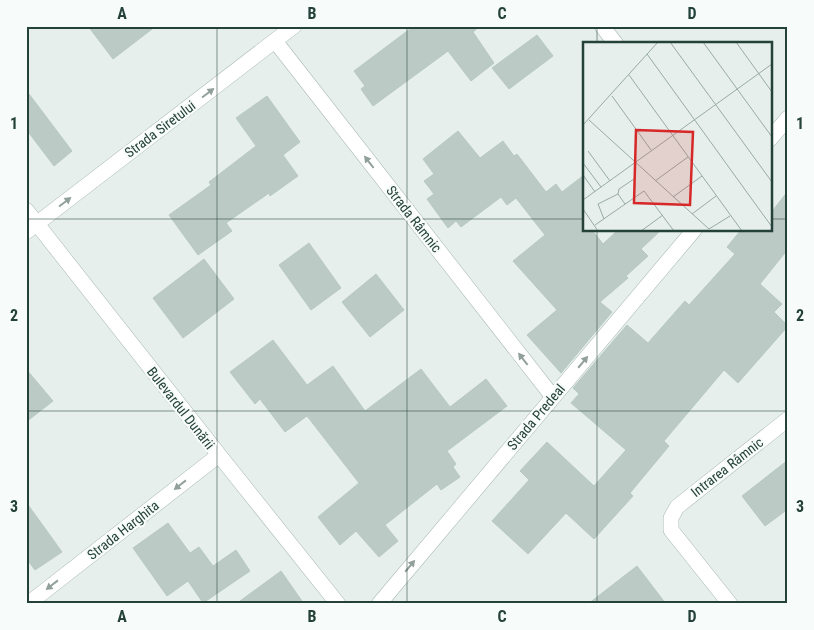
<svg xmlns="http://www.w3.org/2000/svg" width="814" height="630" font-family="'Roboto Condensed',sans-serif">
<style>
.building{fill:#bbcac4;stroke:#b8c9c2}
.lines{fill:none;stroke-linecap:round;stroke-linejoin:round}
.minor-casing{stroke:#a8b8b2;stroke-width:16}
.minor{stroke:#fff;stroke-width:15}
.oneway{fill:#92a09c}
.grid{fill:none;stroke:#24423a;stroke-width:1;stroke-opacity:0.55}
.labels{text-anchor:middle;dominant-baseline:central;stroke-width:4.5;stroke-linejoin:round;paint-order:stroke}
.street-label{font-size:14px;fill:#24423a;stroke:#f7fbf9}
.inset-road{fill:none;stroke:#98aaa4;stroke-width:1}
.view{fill:#d62828;fill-opacity:0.15;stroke:#d62828;stroke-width:2.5}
.inset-edge{fill:none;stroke:#24423a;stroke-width:2.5}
.neatline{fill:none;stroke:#24423a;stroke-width:2}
.grid-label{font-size:16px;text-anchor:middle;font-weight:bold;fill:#24423a}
</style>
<rect width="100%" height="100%" fill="#e6efeb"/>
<path class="building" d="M88 26H156L113 59Z
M414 26H480L473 32 494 63 471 81 448 51 373 106 361 89 365 86 354 71Z
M537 35 553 56 509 89 492 68Z
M26 90 72 151 54 166 26 129Z
M267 96 300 142 283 155 298 176 270 196 269 193 226 223 232 231 198 255 169 215 211 185 209 182 256 146 236 118Z
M458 131 480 158 503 141 514 156 517 154 546 192 556 184 562 192 584 175V230H592L603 244 618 230H661L641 249 648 256 626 276 628 278 600 302 612 312 561 373 527 335 557 310 513 261 545 235 516 198 507 205 501 197 461 227 456 221 448 228 427 199 434 194 424 181 434 174 423 159Z
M788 191V249L760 284 782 304 774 312 788 326 738 383 724 370 664 441 669 446 630 493 633 496 594 539 566 513 528 554 492 521 529 480 520 471 547 442 594 486 626 450 571 403 579 394 573 388 627 325 648 343 685 301 689 305 735 254 727 247 741 230H770V214Z
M309 243 341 288 311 310 279 265Z
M204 259 234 299 183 338 153 298Z
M376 274 404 310 370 337 342 302Z
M273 340 307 385 333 366 365 411 421 369 450 407 486 379 507 406 447 451 456 464 453 467 460 477 441 490 437 484 385 525 398 541 379 557 356 531 340 545 318 517 359 483 307 416 285 432 260 399 255 404 230 372Z
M26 369 53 401 26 422Z
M788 460V509L765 526 742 496Z
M26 502 62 552 35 570 26 558Z
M168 523 190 553 199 547 213 566 236 550 250 571 203 603 188 581 167 596 133 548Z
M637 566 666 604H588Z
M281 571 304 604H236Z"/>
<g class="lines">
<g class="minor-casing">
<path id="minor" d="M602 26 616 44
M275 41 553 397
M770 139 788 118
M26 210 219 455 338 604
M26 232 294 26
M28 604 219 455
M379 604 694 230
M730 604 671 530V518L677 507 788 419"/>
</g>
<use href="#minor" class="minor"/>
</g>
<defs><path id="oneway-solid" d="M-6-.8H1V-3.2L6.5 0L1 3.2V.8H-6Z" transform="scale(1.25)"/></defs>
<g class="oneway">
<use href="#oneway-solid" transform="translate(208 93) rotate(-37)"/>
<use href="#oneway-solid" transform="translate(369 162) rotate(-128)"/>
<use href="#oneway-solid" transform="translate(65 202) rotate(-37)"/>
<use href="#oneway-solid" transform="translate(523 359) rotate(-128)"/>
<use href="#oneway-solid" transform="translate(583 362) rotate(-50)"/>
<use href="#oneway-solid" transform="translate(180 485) rotate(142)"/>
<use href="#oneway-solid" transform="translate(410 566) rotate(-50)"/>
<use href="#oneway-solid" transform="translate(52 585) rotate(142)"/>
</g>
<path class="grid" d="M217 26V604M407 26V604M597 26V44M26 219H584M770 219H788M597 230V604M26 411H788"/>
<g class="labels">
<g class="street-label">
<text transform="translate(160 129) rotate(-37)">Strada Siretului</text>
<text transform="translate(414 219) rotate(52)">Strada Râmnic</text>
<text transform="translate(181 408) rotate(52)">Bulevardul Dunării</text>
<text transform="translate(536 417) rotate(-50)">Strada Predeal</text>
<text transform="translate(727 467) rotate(-38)">Intrarea Râmnic</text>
<text transform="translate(123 530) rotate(-38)">Strada Harghita</text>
</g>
</g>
<g transform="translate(583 42)">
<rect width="189" height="189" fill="#e6efeb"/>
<path class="inset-road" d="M87 0 189 140M120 0 189 95M153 0 189 50M64 12 189 185M46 33 159 189M29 54 68 108M6 78 126 187 147 174M0 83 75 0M5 109 27 139M0 121 18 145M0 133 12 150M72 139 105 115M35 152 36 147 51 137M90 155 119 134M0 158 189 22M0 167 15 189M109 172 133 154M21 177 15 162 35 152 42 162M12 183 61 149 91 189M58 189 80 173"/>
<path class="view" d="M53 88 110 90 107 163 51 161Z"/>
<rect width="189" height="189" class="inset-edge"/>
</g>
<rect width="814" height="630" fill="none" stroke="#f7fbf9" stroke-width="55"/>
<rect x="28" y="28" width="758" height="574" class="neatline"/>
<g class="grid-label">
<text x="122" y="19">A</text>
<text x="312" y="19">B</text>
<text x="502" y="19">C</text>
<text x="692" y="19">D</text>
<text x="14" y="129">1</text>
<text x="800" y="129">1</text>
<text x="14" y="321">2</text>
<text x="800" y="321">2</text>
<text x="14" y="512">3</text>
<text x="800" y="512">3</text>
<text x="122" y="622">A</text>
<text x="312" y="622">B</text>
<text x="502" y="622">C</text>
<text x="692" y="622">D</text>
</g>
</svg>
